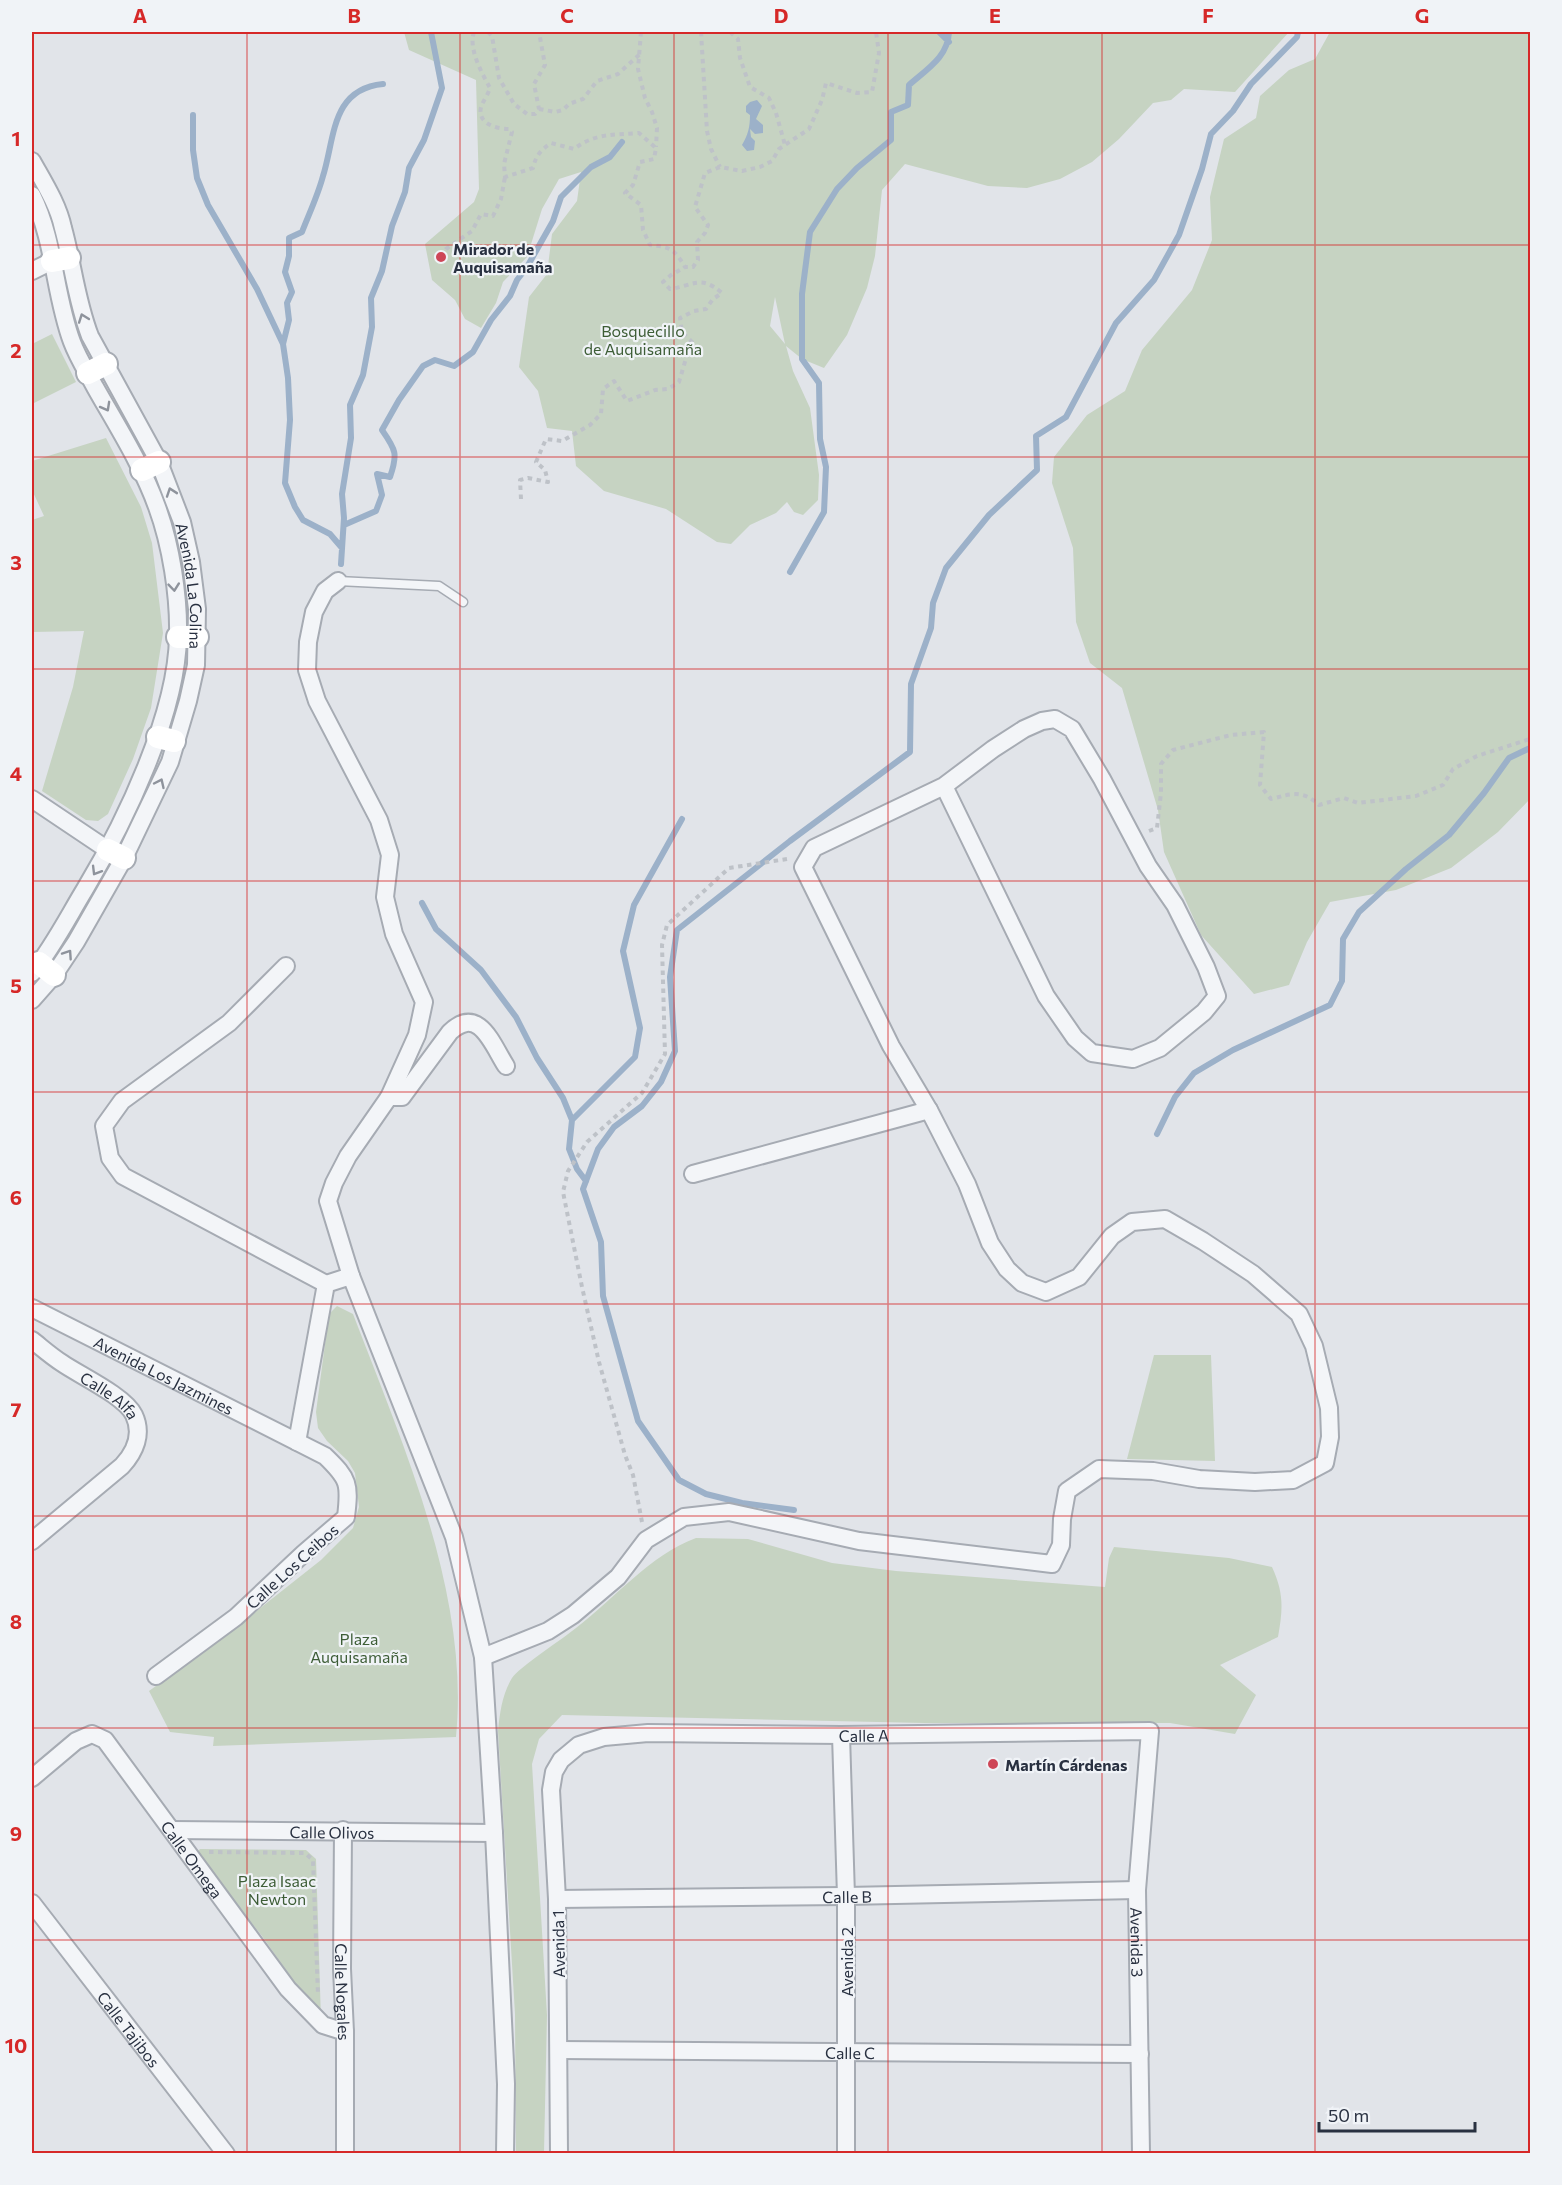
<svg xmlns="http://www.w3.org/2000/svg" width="1562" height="2185" font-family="Commissioner,sans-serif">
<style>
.green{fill:#c6d3c2;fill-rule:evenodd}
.water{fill:#9cb1c9}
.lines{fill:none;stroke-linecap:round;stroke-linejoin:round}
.stream{stroke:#9cb1c9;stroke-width:6}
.lane-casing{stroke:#a6abb3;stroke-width:11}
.street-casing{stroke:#a6abb3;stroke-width:20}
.secondary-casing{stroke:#a6abb3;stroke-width:26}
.path{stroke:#bec2c8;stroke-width:4;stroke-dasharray:4.5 4.5;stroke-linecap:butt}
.lane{stroke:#f3f5f8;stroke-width:8}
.street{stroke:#f3f5f8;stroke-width:16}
.secondary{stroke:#fff;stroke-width:22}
.oneway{stroke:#8e939c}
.grid{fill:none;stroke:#d62828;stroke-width:1.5;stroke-opacity:0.55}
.poi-dot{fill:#ce4657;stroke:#f0f3f7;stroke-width:2}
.labels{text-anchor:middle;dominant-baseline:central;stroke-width:4.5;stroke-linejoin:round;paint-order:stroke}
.poi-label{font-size:16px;font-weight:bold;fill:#293141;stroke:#f0f3f7;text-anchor:start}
.park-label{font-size:16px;fill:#3d5d36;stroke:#f0f3f7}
.street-label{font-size:16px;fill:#293141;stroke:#f0f3f7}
.neatline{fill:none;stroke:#d62828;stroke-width:2}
.grid-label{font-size:20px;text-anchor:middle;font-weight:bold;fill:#d62828}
</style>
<rect width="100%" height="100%" fill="#e1e4e9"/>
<path class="green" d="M404 32H1289L1235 92 1184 89 1171 100 1153 103 1119 139 1092 162 1060 179 1027 188 988 186 905 164 882 190 875 256 867 288 847 335 824 368 802 359 786 346 793 371 810 408 819 475 818 500 803 515 794 512 787 502 776 513 750 525 731 544 717 542 666 509 604 491 576 466 572 431 547 428 538 391 519 367 529 297 547 274 552 234 577 201 581 172 559 179 542 209 527 257 503 282 496 303 481 328 465 319 455 300 432 280 425 244 474 202 479 189 476 80 409 50ZM775 297 785 344 770 326Z
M1330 32H1530V799L1498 832 1451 868 1396 890 1330 902 1307 942 1289 985 1254 994 1201 935 1164 852 1158 810 1122 688 1090 663 1076 622 1073 548 1052 483 1054 457 1087 415 1125 391 1142 350 1192 290 1212 240 1210 197 1224 139 1256 118 1260 96 1289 70 1315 59Z
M52 334 76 382 32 404V344Z
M106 438 141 507 152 543 163 633 151 708 133 759 108 814 98 821 86 820 42 791 73 687 84 631 32 632V520L44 516 32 490V461Z
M160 488H162L179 547 187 609 185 608Z
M337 1306 353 1314C403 1445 470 1594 456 1737L213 1746 214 1737 170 1732 149 1691 221 1639 321 1560 353 1528 359 1507 355 1473 348 1461 327 1441 318 1428 316 1412 329 1314Z
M1154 1355H1211L1215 1461 1127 1459Z
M696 1538 748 1539 832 1563 896 1571 1105 1587 1109 1558 1114 1547 1229 1558 1272 1567C1284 1593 1283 1609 1278 1637L1220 1665 1256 1695 1235 1734 1170 1723H925L562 1715 539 1739 532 1764 547 2015 544 2153H516L515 2014 498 1731C500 1712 502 1695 512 1678 518 1668 564 1638 576 1628 615 1598 650 1555 696 1538Z
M200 1849 306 1850 316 1859 321 2020 262 1936 196 1853Z"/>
<path class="water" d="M757 100 762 106 756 119 763 125V133L755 134 750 129 751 137 755 141 754 150 747 151 742 145C748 135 750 127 750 115L746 112V106L750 102Z"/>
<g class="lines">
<path class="stream" d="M939 32 949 42
M193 115V150L197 178 208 205 257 289 283 344 288 378 290 420 285 483 295 507 303 520 330 534 342 548
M283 344 289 320 287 303 292 292 285 272 289 256V238L302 232C309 214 318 195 323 176 335 138 331 89 383 84
M344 525 376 511 382 495 377 474 390 477C398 454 396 450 382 430L399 400 423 366 435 360 454 366 473 352 491 320 510 296 517 280 527 267 553 221 561 197 591 167 610 157 622 142
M341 564 344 518 342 494 351 438 350 405 363 375 372 327 371 298 382 271 392 226 405 192 409 168 424 140 442 88 431 32
M790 572 824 512 826 467 820 439 819 383 802 359V294L810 232 837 189 857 168 891 140V112L908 105 909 85C927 69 948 57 949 32
M422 903 436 929 481 970 516 1017 537 1058 563 1098 572 1120 569 1149 577 1169 586 1181
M572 1120 635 1057 640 1028 623 951 634 905 682 819
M1157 1134 1175 1097 1194 1073 1233 1050 1330 1005 1342 981 1343 939 1359 912 1406 869 1449 835 1484 793 1509 758 1530 748
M794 1510 742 1503 706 1494 679 1480 638 1421 603 1296 601 1242 583 1189 598 1149 614 1127 642 1106 661 1082 675 1051 670 977 677 930 790 841 910 752 911 684 931 628 933 603 946 568 989 515 1037 470 1036 436 1066 417 1116 323 1154 280 1179 235 1202 169 1211 134 1233 111 1251 84 1297 37 1298 32"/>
<g class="lane-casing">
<path id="lane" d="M338 581 439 586 463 602"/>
</g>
<g class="street-casing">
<g id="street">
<path id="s1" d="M32 161C43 181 58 204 63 228 73 264 76 300 90 336L159 462 182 522 191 562 197 609 196 665 188 701 170 762 124 858 76 942 54 975 32 1000"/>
<path d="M32 195C55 241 54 294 72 342 78 358 87 372 95 387 117 426 142 465 157 507 171 545 179 596 178 636 177 714 125 822 85 889 68 917 53 947 32 973"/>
<path d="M32 271 52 261"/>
<path d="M338 581 325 591 314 612 308 642 307 670 317 701 379 820 390 855 385 897 394 934 424 1002 417 1035 389 1097 348 1156 334 1183 328 1201 351 1276 454 1537 483 1657 494 1833 506 2084 505 2154"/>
<path d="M32 799 108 850"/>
<path d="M286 966 229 1023 122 1101 104 1126 110 1158 123 1176 326 1284"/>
<path d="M389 1097H402L450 1032C479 1005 492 1044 506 1066"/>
<path d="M693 1174 929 1110"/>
<path id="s2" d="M32 1308 325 1456C349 1479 350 1484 346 1517L304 1553 236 1617 156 1676"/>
<path id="s3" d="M32 1340C41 1347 51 1356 62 1363 79 1375 125 1396 134 1415 143 1434 135 1452 122 1466L32 1541"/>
<path d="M297 1442 326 1284 351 1276"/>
<path d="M483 1657 548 1631 573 1615 618 1577 646 1540 684 1517 729 1512 859 1541 1052 1564 1061 1545 1062 1519 1067 1491 1099 1469 1153 1471 1199 1479 1255 1482 1293 1480 1325 1463 1330 1437 1329 1408 1314 1346 1299 1314 1253 1274 1203 1241 1165 1219 1132 1222 1112 1236 1079 1277 1046 1292 1022 1283 1007 1269 990 1243 967 1184 929 1110 891 1046 803 867 814 848 944 786 993 749 1024 729 1042 721 1055 719 1072 729 1102 779 1148 866 1175 905 1206 967 1217 996 1204 1012 1160 1048 1133 1059 1092 1053 1075 1038 1046 996 944 786"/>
<path d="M841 1735 846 1896V2154"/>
<path id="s4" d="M32 1778 76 1741 92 1734 105 1740 288 1989 323 2025 345 2032"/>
<path id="s5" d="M172 1830 494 1833"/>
<path id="s6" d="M343 1830 342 1969 345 2032V2154"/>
<path id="s7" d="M557 1899 846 1896 1137 1890"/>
<path id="s8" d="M32 1903 226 2154"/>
<path id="s9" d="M559 2050 1140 2054"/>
<path id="s10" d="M559 2154 557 1899 551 1790 554 1772 561 1760 579 1745 604 1737 648 1733 841 1735 1150 1731 1137 1890 1141 2154"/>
</g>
</g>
<g class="secondary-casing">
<path id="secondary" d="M52 261 69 258
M88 373 106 364
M142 470 159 462
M178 637H197
M158 737 174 741
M108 850 124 858
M39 963 54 975"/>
</g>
<path class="path" d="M474 32C468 49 482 73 490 88 488 95 483 101 481 107 477 124 497 129 509 129L512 132 504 164 505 177 533 168C536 155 541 150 551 143L574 149C595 133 613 135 639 133L656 148 654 159 640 162 633 185 625 193 641 205 643 230 650 245C671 247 674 249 685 267H693L698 260 697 242 705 233 708 225 695 207 705 173 720 167 742 171 760 167 772 161 779 149 809 129 822 100 826 83 857 93 872 92 879 53 876 32
M488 32 492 36 499 78 514 104 527 114H535L539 109 534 84 545 65 539 32
M641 32 638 69 645 98 652 112 657 128 656 147
M701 32 707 131 711 149 720 167
M730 32 738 39 740 58 750 87 769 98 776 113 785 145
M539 109 555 112 563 110 569 104 583 99 597 81 618 74 640 54
M441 257 446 249 472 231 481 214 493 216 501 199 505 177
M521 499 520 480 528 478 548 482 545 470 536 462 546 439 562 441 590 425 601 414 603 389 614 381 627 401 655 390 668 389 679 382 687 355 695 345 682 332 680 318 694 311 706 309 713 299 722 293C700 274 693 286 670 289L663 282 671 275 685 267
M1149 831 1157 828 1161 793V764L1173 750 1231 735 1264 732 1260 785 1271 799C1291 794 1302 789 1319 805L1344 798 1358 803 1416 796 1443 785 1453 769 1477 756 1530 739
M642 1522 633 1475 625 1455 599 1362 582 1287 563 1192 568 1171 587 1142 642 1093 665 1054 662 945 667 925 729 868 787 859
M209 1852 305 1853 313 1860 318 1995"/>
<use href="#lane" class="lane"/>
<use href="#street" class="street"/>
<use href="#secondary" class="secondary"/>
</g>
<defs><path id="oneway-chevron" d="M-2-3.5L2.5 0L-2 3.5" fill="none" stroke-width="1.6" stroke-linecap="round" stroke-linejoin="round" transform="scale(1.5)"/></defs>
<g class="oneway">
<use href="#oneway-chevron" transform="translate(83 318) rotate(-110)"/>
<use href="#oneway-chevron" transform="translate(106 407) rotate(61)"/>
<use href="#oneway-chevron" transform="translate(171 492) rotate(-109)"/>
<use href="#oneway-chevron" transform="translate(174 587) rotate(84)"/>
<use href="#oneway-chevron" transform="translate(160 783) rotate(-65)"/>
<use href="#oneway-chevron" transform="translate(96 871) rotate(121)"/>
<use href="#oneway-chevron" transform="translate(68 954) rotate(-56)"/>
</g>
<path class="grid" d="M247 32V2154M460 32V2154M674 32V2154M888 32V2154M1102 32V2154M1315 32V2154M32 245H1530M32 457H1530M32 669H1530M32 881H1530M32 1092H1530M32 1304H1530M32 1516H1530M32 1728H1530M32 1940H1530"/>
<g class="poi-dot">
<circle cx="441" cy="257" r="6"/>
<circle cx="993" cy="1764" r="6"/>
</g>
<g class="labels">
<g class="poi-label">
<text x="453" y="248">Mirador de<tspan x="453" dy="18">Auquisamaña</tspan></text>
<text x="1005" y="1764">Martín Cárdenas</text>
</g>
<g class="park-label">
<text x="643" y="330">Bosquecillo<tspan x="643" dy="18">de Auquisamaña</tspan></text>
<text x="359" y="1638">Plaza<tspan x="359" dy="18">Auquisamaña</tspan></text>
<text x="277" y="1880">Plaza Isaac<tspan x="277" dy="18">Newton</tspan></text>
</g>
<g class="street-label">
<text stroke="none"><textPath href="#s1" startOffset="458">Avenida La Colina</textPath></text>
<text stroke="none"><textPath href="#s2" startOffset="148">Avenida Los Jazmines</textPath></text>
<text stroke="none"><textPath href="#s3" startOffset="96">Calle Alfa</textPath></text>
<text transform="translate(292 1566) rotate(-42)">Calle Los Ceibos</text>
<text stroke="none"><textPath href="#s10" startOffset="706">Calle A</textPath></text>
<text stroke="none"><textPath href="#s5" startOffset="160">Calle Olivos</textPath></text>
<text stroke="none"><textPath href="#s4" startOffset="237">Calle Omega</textPath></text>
<text stroke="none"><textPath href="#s7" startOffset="290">Calle B</textPath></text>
<text stroke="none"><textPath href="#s10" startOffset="1204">Avenida 3</textPath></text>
<text transform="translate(558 1944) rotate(-91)">Avenida 1</text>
<text transform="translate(846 1962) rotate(-90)">Avenida 2</text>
<text stroke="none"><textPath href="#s6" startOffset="162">Calle Nogales</textPath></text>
<text stroke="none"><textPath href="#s8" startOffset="159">Calle Tajibos</textPath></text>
<text stroke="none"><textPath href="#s9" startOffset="291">Calle C</textPath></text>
</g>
</g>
<rect width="1562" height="2185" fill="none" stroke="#f0f3f7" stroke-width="66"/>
<path d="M1319 2122v9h156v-9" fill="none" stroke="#293141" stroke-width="3"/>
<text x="1328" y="2122" font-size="18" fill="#293141" stroke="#f0f3f7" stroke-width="4.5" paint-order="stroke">50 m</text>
<rect x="33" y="33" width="1496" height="2119" class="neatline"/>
<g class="grid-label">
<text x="140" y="23">A</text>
<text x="354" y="23">B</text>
<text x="567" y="23">C</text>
<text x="781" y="23">D</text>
<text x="995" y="23">E</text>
<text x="1208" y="23">F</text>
<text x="1422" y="23">G</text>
<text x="16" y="146">1</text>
<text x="16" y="358">2</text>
<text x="16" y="570">3</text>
<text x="16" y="781">4</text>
<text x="16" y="993">5</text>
<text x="16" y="1205">6</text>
<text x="16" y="1417">7</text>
<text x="16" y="1629">8</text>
<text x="16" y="1841">9</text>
<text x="16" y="2053">10</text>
</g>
</svg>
